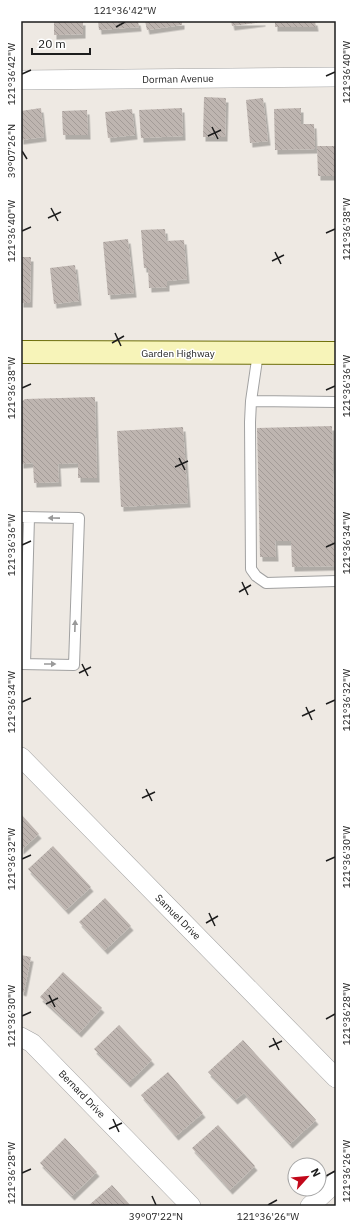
<svg xmlns="http://www.w3.org/2000/svg" width="357" height="1227" font-family="'IBM Plex Sans',sans-serif">
<style>
.building{fill:url(#building-back-hatch);filter:url(#shadow)}
.lines{fill:none;stroke-linecap:round;stroke-linejoin:round}
.lane-casing{stroke:#a1a1a1;stroke-width:12}
.street-casing{stroke:#a1a1a1;stroke-width:20}
.secondary-casing{stroke:#6e6f09;stroke-width:24}
.lane{stroke:#fff;stroke-width:10}
.street{stroke:#fff;stroke-width:19}
.secondary{stroke:#f7f4b9;stroke-width:22}
.oneway{fill:#999}
.ticks{fill:none;stroke:#1d1d1d;stroke-width:1.5}
.labels{text-anchor:middle;dominant-baseline:central;stroke-width:3;stroke-linejoin:round;paint-order:stroke}
.street-label{font-size:10px;fill:#1d1d1d;stroke:#fff}
.neatline{fill:none;stroke:#1d1d1d;stroke-width:1.5}
.ticks-label{font-size:10px;text-anchor:middle;fill:#1d1d1d}
</style>
<defs>
<pattern id="building-back-hatch" width="6" height="6" patternUnits="userSpaceOnUse"><rect width="6" height="6" fill="#beb5b0"/><path d="M-1 5l2 2M0 0l6 6M5-1l2 2" fill="none" stroke="#a39b97"/></pattern>
<filter id="shadow"><feDropShadow dx="2.5" dy="4.5" stdDeviation="0" flood-color="#0004"/></filter>
</defs>
<rect width="100%" height="100%" fill="#eee9e3"/>
<path class="building" d="M54 21H83V34L54 35Z
M98 21H138L139 27 99 30Z
M145 21H182V25L147 30Z
M231 21H263V22L232 26Z
M275 21H315L316 27H275Z
M204 97 226 98 225 137H203Z
M263 98 268 141 250 143 246 100Z
M41 108 44 137 21 140V111Z
M182 108 183 136 141 138 139 110Z
M301 108V124H314L315 149 275 150 274 109Z
M132 109 135 135 108 138 105 112Z
M87 110 88 135H63L62 111Z
M317 146H336V176H318Z
M165 229 166 241 184 240 187 279 167 281V287L149 288 148 268H144L141 230Z
M128 239 134 293 108 295 103 242Z
M21 257H31L30 303H21Z
M75 265 79 301 54 304 50 268Z
M95 397 97 478H78V463L58 464 59 482 34 483 33 463 21 464V402L25 399Z
M332 426 335 566 292 567 291 541H275L276 557H260L257 428Z
M183 427 188 503 121 507 117 431Z
M21 814 39 834 21 850Z
M53 846 91 887 66 910 28 869Z
M105 898 131 926 105 950 79 922Z
M21 955 31 957 24 992 21 991Z
M63 972 102 1008 79 1033 40 997Z
M119 1025 152 1060 128 1083 94 1049Z
M243 1040 316 1120 290 1144 244 1093 235 1100 208 1072Z
M168 1072 203 1113 176 1136 141 1095Z
M218 1125 255 1166 230 1190 192 1148Z
M65 1138 97 1172 72 1196 40 1163Z
M112 1185 131 1206H88Z"/>
<g class="lines">
<g class="lane-casing">
<path id="lane" d="M258 353 251 401 250 422 251 569 256 576 266 583 336 581
M251 401 336 402
M21 517 79 518 74 665 21 664
M25 664 29 517"/>
</g>
<g class="street-casing">
<path id="street" d="M21 80 336 77
M21 757 336 1078
M21 1037 32 1043 191 1206
M310 1206 336 1182"/>
</g>
<g class="secondary-casing">
<path id="secondary" d="M21 352 336 353"/>
</g>
<use href="#lane" class="lane"/>
<use href="#street" class="street"/>
<use href="#secondary" class="secondary"/>
</g>
<defs><path id="oneway-solid" d="M-6-.8H1V-3.2L6.5 0L1 3.2V.8H-6Z"/></defs>
<g class="oneway">
<use href="#oneway-solid" transform="translate(54 518) rotate(-179)"/>
<use href="#oneway-solid" transform="translate(75 626) rotate(-88)"/>
<use href="#oneway-solid" transform="translate(50 664)"/>
</g>
<path class="ticks" d="M116 27 125 22M22 74 31 70M326 76 335 72M212 127 218 139M208 136 221 130M22 151 27 159M51 208 58 221M48 218 61 212M22 231 31 227M326 233 335 229M275 252 281 264M272 261 284 255M115 333 121 346M112 343 124 336M22 388 31 384M326 390 335 386M179 458 185 470M175 467 188 461M22 545 31 541M326 547 335 543M242 582 248 595M239 592 251 585M82 664 88 676M79 673 91 667M22 702 31 698M326 704 335 700M306 707 312 720M302 716 315 710M146 789 152 801M142 798 155 792M22 859 31 855M326 861 335 857M209 913 215 926M206 923 218 916M49 995 55 1007M46 1004 58 998M22 1016 31 1012M326 1019 335 1014M273 1038 279 1050M269 1047 282 1041M113 1119 119 1132M109 1129 122 1123M22 1173 31 1169M326 1176 335 1171M152 1196 156 1205M268 1205 277 1200"/>
<g class="labels">
<g class="street-label">
<text transform="translate(178 79) rotate(-1)">Dorman Avenue</text>
<text x="178" y="353">Garden Highway</text>
<text transform="translate(178 917) rotate(45)">Samuel Drive</text>
<text transform="translate(82 1094) rotate(46)">Bernard Drive</text>
</g>
</g>
<rect width="357" height="1227" fill="none" stroke="#ffffff" stroke-width="44"/>
<g transform="translate(307 1177) rotate(63)"><circle r="19" fill="#ffffff" stroke="#a5a5a5"/>
<path d="M0-3L7 15L0 10L-7 15Z" fill="#c2081a"/>
<text y="-6" font-size="11" font-weight="bold" text-anchor="middle" fill="#1d1d1d">N</text>
</g>
<path d="M32 48v6h58v-6" fill="none" stroke="#1d1d1d" stroke-width="2"/>
<text x="38" y="48" font-size="12" fill="#1d1d1d" stroke="#ffffff" stroke-width="3" paint-order="stroke">20 m</text>
<rect x="22" y="22" width="313" height="1183" class="neatline"/>
<g class="ticks-label">
<text x="125" y="14">121°36'42"W</text>
<text transform="translate(346 72) rotate(-90)" y="4">121°36'40"W</text>
<text transform="translate(11 74) rotate(-90)" y="4">121°36'42"W</text>
<text transform="translate(11 151) rotate(-90)" y="4">39°07'26"N</text>
<text transform="translate(346 229) rotate(-90)" y="4">121°36'38"W</text>
<text transform="translate(11 231) rotate(-90)" y="4">121°36'40"W</text>
<text transform="translate(346 386) rotate(-90)" y="4">121°36'36"W</text>
<text transform="translate(11 388) rotate(-90)" y="4">121°36'38"W</text>
<text transform="translate(346 543) rotate(-90)" y="4">121°36'34"W</text>
<text transform="translate(11 545) rotate(-90)" y="4">121°36'36"W</text>
<text transform="translate(346 700) rotate(-90)" y="4">121°36'32"W</text>
<text transform="translate(11 702) rotate(-90)" y="4">121°36'34"W</text>
<text transform="translate(346 857) rotate(-90)" y="4">121°36'30"W</text>
<text transform="translate(11 859) rotate(-90)" y="4">121°36'32"W</text>
<text transform="translate(346 1014) rotate(-90)" y="4">121°36'28"W</text>
<text transform="translate(11 1016) rotate(-90)" y="4">121°36'30"W</text>
<text transform="translate(346 1171) rotate(-90)" y="4">121°36'26"W</text>
<text transform="translate(11 1173) rotate(-90)" y="4">121°36'28"W</text>
<text x="156" y="1220">39°07'22"N</text>
<text x="268" y="1220">121°36'26"W</text>
</g>
</svg>
